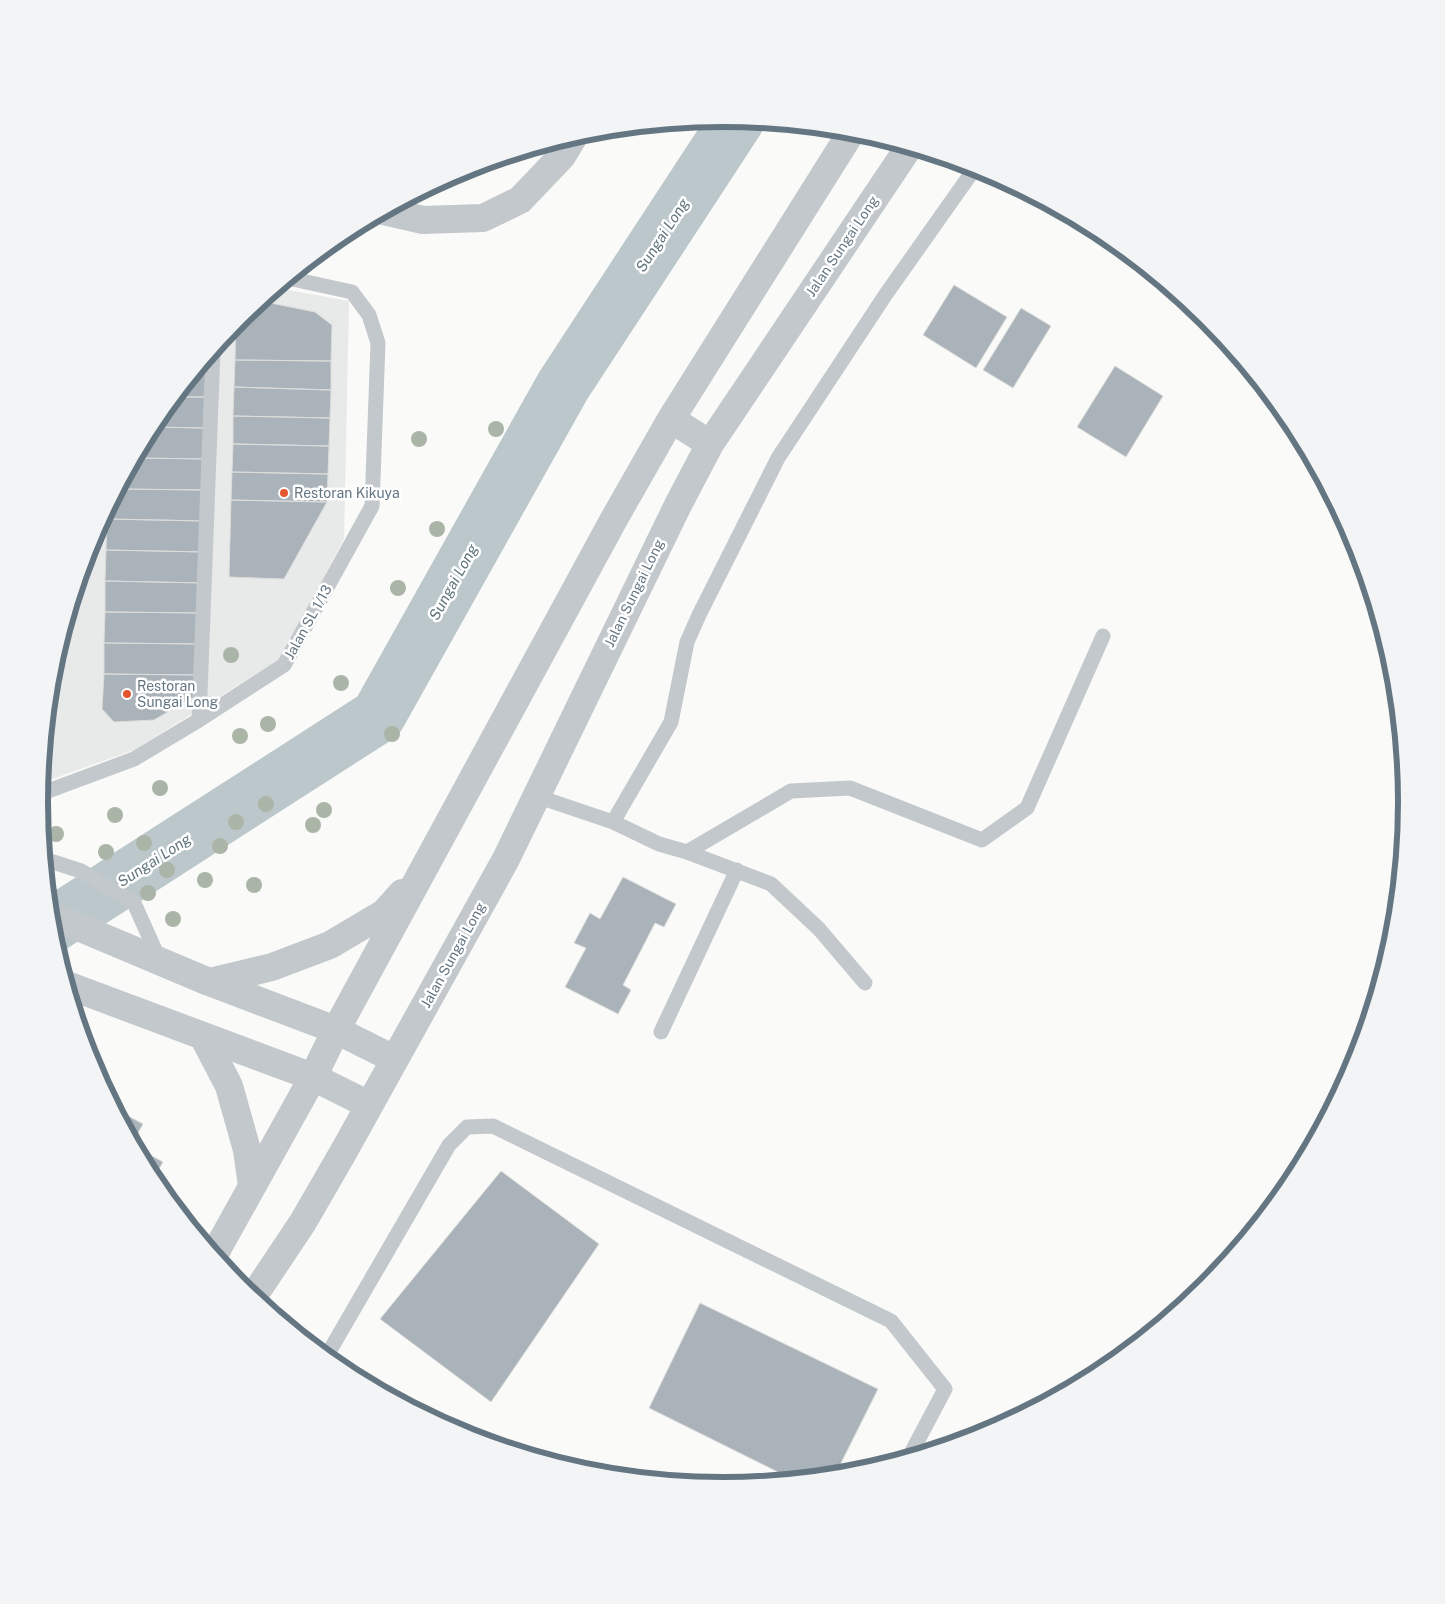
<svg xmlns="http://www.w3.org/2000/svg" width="1445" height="1604" font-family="'Public Sans',sans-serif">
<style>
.built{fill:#e8e9e9}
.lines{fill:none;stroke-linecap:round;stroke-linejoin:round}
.river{stroke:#bbc7cb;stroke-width:55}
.building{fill:#aab3b9;stroke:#dcdcda}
.service{stroke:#c3c8cc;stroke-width:15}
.minor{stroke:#c3c8cc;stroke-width:28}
.tertiary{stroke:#c3c8cc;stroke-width:28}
.tree{fill:#aab4a7}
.poi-dot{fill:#e4572e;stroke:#fff;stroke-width:2}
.labels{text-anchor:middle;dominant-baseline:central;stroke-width:5;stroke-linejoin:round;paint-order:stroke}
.street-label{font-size:14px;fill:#657683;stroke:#fff}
.poi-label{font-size:14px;fill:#657683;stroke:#fff;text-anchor:start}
.water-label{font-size:15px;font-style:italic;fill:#60757c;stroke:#fff}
.rim{fill:none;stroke:#657683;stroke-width:6}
</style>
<rect width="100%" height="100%" fill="#fafaf8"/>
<path class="built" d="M277 288 349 301 344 539 280 659 134 750 41 783 52 668 91 540 154 422 239 318Z"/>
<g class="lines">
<path class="river" d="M51 926 378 716 563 386 737 120"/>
</g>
<path class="building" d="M954 285 1007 317 976 368 923 335Z
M261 301 315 312 332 325 331 361 235 360 236 323Z
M1021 308 1051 326 1013 388 983 370Z
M235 360 331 361V390L234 387Z
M200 366H208V397H175Z
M1115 366 1163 396 1126 457 1077 427Z
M234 387 331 390 330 418 233 416Z
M175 397H208L207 428 151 427Z
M233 416 330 418 329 446 233 444Z
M151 427 207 428V459L135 458Z
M233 444 329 446 328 474 232 472Z
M135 458 207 459 206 490 119 489Z
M232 472 328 474 327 502 231 500Z
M119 489 206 490 205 521 107 519V511Z
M231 500 327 502 284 579 229 577Z
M107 519 205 521V552L106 550Z
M106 550 205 552 204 583 105 581Z
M105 581 204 583V613L105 612Z
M105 612 204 613 203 644 104 643Z
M104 643 203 644 202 675 104 674Z
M104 674 202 675V692L154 720 114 722 102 709Z
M623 877 676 904 664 927 655 923 623 985 631 990 618 1014 565 987 586 948 574 943 590 913 600 919Z
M115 1109 143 1124 133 1142Z
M135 1147 163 1162 153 1180Z
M501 1171 599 1244 491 1402 380 1319Z
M700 1303 878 1389 835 1475 792 1479 649 1408Z"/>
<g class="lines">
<path class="service" d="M199 720 213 350
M40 794 134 759 199 720 284 665 372 506 378 343 369 315 352 292 288 278
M42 794 43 759
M536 796 613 822 659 844 687 852 771 884 819 929 865 983
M613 822 671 722 687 642 699 615 778 458 886 294 975 168
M687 852 791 791 850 788 982 840 1027 808 1103 636
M44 859 81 871 134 903 160 961
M661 1032 737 870
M326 1357 449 1145 467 1127 493 1126 891 1321 945 1389 909 1457"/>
<path class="minor" d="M384 211 423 220 483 218 520 200 562 156 574 136"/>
<path class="tertiary" d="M671 419 710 444
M50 915 209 982 336 1030 394 1059
M209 982 272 967 330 945 384 913 402 893
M67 985 313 1077 369 1105
M203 1036 229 1086 247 1150 252 1186
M214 1255 313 1077 336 1030 614 519 671 419 852 131
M253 1297 303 1222 344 1151 506 859 678 505 710 444 909 147"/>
</g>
<g class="tree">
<circle cx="496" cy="429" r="8"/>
<circle cx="419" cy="439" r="8"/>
<circle cx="437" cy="529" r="8"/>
<circle cx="398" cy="588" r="8"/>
<circle cx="231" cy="655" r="8"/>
<circle cx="341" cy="683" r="8"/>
<circle cx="268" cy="724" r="8"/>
<circle cx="392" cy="734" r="8"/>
<circle cx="240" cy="736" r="8"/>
<circle cx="160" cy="788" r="8"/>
<circle cx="266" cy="804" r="8"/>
<circle cx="324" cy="810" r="8"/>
<circle cx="115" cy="815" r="8"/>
<circle cx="236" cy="822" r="8"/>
<circle cx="313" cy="825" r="8"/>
<circle cx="56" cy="834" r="8"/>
<circle cx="144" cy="843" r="8"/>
<circle cx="220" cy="846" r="8"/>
<circle cx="106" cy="852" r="8"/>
<circle cx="167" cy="870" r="8"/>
<circle cx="205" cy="880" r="8"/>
<circle cx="254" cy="885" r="8"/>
<circle cx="148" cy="893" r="8"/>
<circle cx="173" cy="919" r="8"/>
</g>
<g class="poi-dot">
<circle cx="284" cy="493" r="5"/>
<circle cx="127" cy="694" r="5"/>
</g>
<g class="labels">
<g class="street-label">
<text transform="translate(842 246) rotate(-56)">Jalan Sungai Long</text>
<text transform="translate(634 593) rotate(-64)">Jalan Sungai Long</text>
<text transform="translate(308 622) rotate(-61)">Jalan SL 1/13</text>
<text transform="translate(453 955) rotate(-61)">Jalan Sungai Long</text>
</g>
<g class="poi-label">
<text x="294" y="493">Restoran Kikuya</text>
<text x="137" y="686">Restoran<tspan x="137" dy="16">Sungai Long</tspan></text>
</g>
<g class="water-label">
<text transform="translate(662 235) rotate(-57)">Sungai Long</text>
<text transform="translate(453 582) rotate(-61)">Sungai Long</text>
<text transform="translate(154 860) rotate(-33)">Sungai Long</text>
</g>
</g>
<path d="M0 0H1445V1604H0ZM48 802a675 675 0 1 1 1350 0a675 675 0 1 1-1350 0Z" fill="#f3f4f5" fill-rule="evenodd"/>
<path class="rim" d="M48 802a675 675 0 1 1 1350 0a675 675 0 1 1-1350 0Z"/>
</svg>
